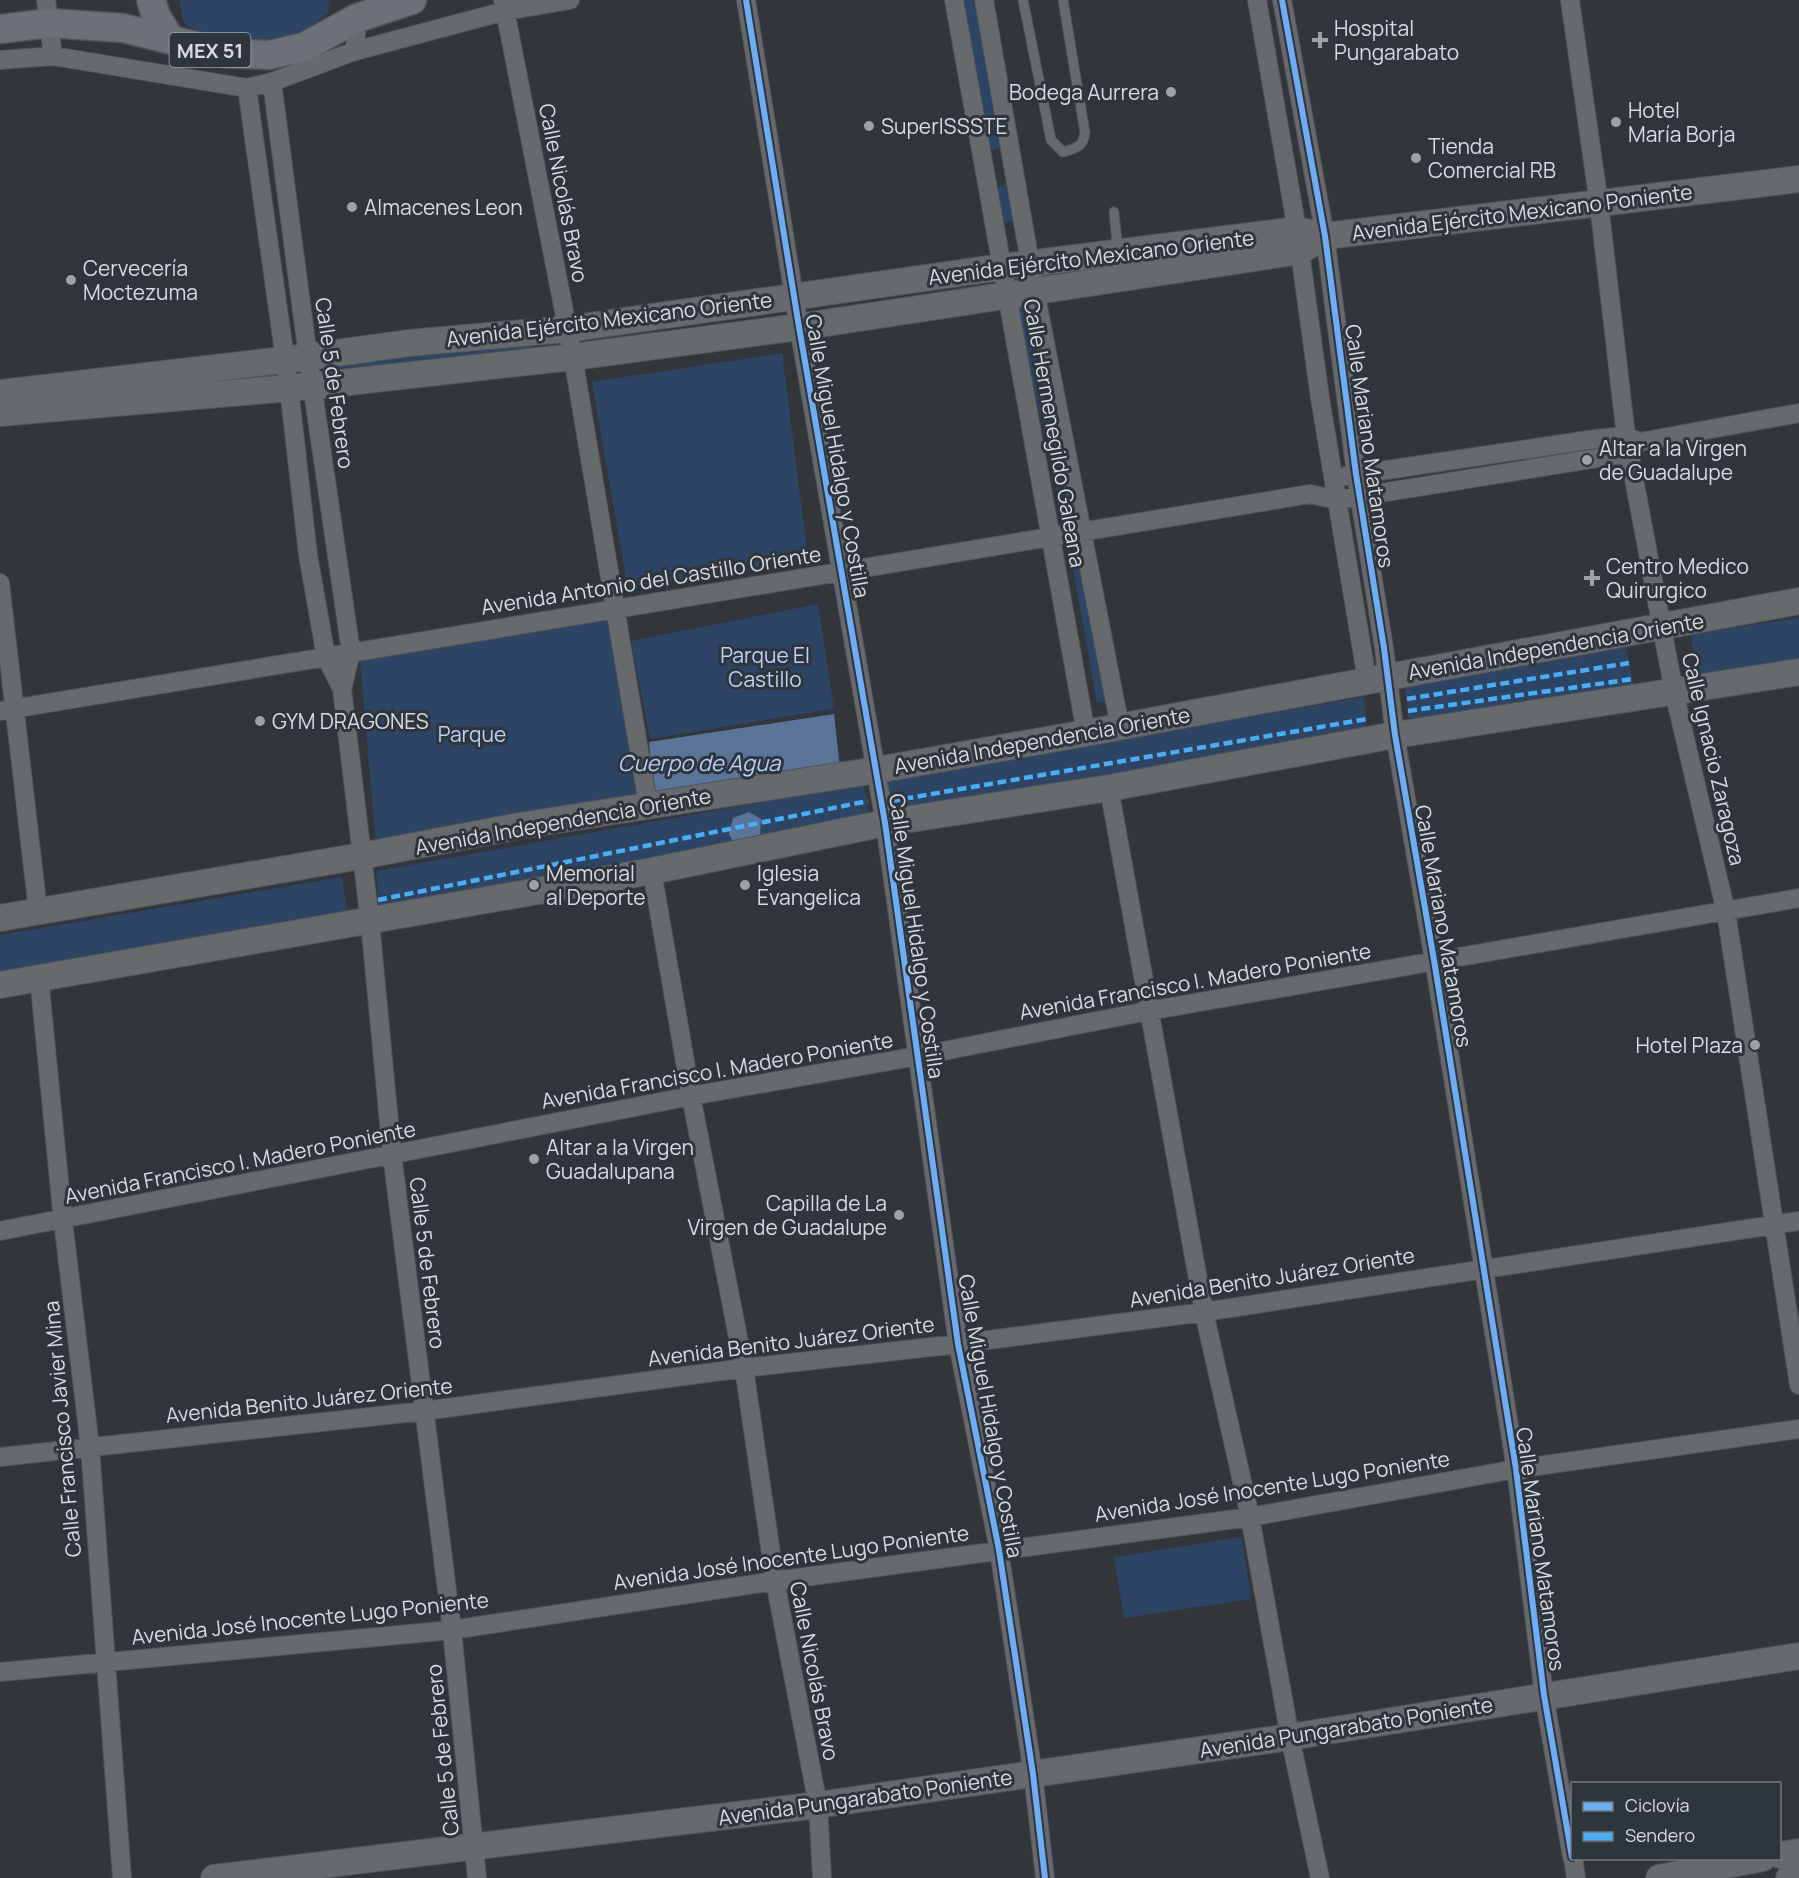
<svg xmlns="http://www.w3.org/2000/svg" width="1799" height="1878" font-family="Manrope,sans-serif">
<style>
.green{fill:#2e4465}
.water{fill:#5a749a}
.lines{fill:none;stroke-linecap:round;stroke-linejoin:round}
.lane-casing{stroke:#505357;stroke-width:11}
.street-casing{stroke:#505357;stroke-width:20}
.secondary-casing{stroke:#505357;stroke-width:28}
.primary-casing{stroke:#505357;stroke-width:31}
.lane{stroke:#676a6d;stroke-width:9}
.street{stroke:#676a6d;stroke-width:18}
.secondary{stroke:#676a6d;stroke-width:26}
.primary{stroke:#6c7178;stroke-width:28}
.quiet{stroke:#49aef6;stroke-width:4.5;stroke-dasharray:9 4.5;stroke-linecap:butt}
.cycleway-casing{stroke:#2f353d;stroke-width:10}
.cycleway{stroke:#6dadf4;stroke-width:6}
.poi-dot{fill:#9ea2a7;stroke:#2f353d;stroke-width:2}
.labels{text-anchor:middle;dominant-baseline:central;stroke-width:6;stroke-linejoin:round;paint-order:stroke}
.shield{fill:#2f353d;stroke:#a5aab0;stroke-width:1.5}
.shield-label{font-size:20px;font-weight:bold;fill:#d8dce1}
.poi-label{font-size:21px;fill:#d8dce1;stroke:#2f353d;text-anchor:start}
.street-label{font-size:21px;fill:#d8dce1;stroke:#2f353d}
.park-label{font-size:21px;fill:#b9d4fb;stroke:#2f353d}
.water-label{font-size:22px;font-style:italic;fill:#b6d0f7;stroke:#2f353d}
</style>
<rect width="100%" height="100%" fill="#32363a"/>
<path class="green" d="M179 0H329L328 13 302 33 262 44 215 42 184 23Z
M962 0H974L1004 147 991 150Z
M1007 184 1014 220 1004 223 997 186Z
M1031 302 1076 512 1062 515 1016 305Z
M534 341 532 348 482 360 325 376 320 364Z
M782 353 808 558 628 590 592 382Z
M1082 549 1107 702 1097 703 1070 552Z
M818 604 834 709 650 739 631 641Z
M613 617 638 795 376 844 360 661Z
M1799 618V661L1696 678 1691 634Z
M1625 643 1635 691 1409 727 1405 687Z
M1364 697 1368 735 894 816 886 780Z
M864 784 870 822 380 916 376 871Z
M342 877 348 919 0 978V935Z
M1242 1537 1251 1599 1124 1618 1114 1557Z"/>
<path class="water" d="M834 714 840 768 654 798 649 742Z
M749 812 761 819 760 837 733 841 729 834 733 818Z"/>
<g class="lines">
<g class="lane-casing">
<path id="lane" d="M1023 0 1051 140 1063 152C1076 148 1083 147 1085 133L1063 0
M1114 212 1118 252"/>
</g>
<g class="street-casing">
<path id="street" d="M46 0 53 56 247 88 272 82 355 51 357 18
M503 0 573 357 648 804
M746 0 799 327 885 823 958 1344 999 1550 1033 1774 1045 1878
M954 0 1086 733
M984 0 1035 291 1120 727
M1257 0 1297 230 1320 398 1367 680
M1282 0 1325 236 1356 474 1384 648 1395 735 1434 960 1516 1469 1544 1695 1572 1857
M1570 0 1599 204 1626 436 1674 692 1726 912 1799 1385
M355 51 505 11 570 0
M0 60 53 56
M272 82 308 357 351 652 342 689 370 922 392 1154 452 1630 477 1878
M247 88 289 388 308 555 326 657 342 689
M1346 476 1595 439 1626 436 1635 440
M0 583 38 911
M0 711 1310 494 1337 500 1629 453 1640 442 1799 413
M1109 788 1204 1312 1250 1517 1290 1737 1320 1878
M652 871 691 1096 744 1368 775 1581 818 1805 822 1878
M39 977 63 1221 90 1447 122 1878
M0 1231 691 1096 918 1056 1148 1011 1799 898
M0 1457 424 1411 744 1368 958 1344 1204 1312 1799 1221
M0 1672 452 1630 775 1581 1250 1517 1516 1469 1799 1429
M1573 1858 1576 1878"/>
</g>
<g class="secondary-casing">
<path id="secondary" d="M0 393 308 357 409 343 568 329 1002 267 1297 230 1325 236
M0 413 313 386 573 357 799 327 1300 251 1325 236 1799 179
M0 918 361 856 519 826 877 770 1086 733 1799 601
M0 985 652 871 885 823 1109 788 1395 735 1799 672
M1780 1855 1799 1852
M214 1878 818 1805 1290 1737 1799 1656
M1659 1878 1763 1858
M1789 1878 1799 1876"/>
</g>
<g class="primary-casing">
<path id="primary" d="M151 0 156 16 170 39
M0 29 49 23 123 28 224 53 269 55 304 47 357 18 412 0"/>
</g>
<use href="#lane" class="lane"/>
<use href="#street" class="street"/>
<use href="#secondary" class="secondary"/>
<use href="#primary" class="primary"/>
<path class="quiet" d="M1407 699 1629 663
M1408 711 1633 679
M891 801 1367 719
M378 900 868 801"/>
<g class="cycleway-casing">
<path id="cycleway" d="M746 0 799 327 885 823 958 1344 999 1550 1033 1774 1045 1878
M1282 0 1325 236 1356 474 1384 648 1395 735 1434 960 1516 1469 1544 1695 1572 1857"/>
</g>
<use href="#cycleway" class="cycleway"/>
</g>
<g class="poi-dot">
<path d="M1317 31h6v6h6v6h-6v6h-6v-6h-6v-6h6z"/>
<circle cx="1171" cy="92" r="6"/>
<circle cx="1616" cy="122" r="6"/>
<circle cx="869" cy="126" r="6"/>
<circle cx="1416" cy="158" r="6"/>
<circle cx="352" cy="207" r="6"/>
<circle cx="71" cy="280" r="6"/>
<circle cx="1587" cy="460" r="6"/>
<path d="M1589 569h6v6h6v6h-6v6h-6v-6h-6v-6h6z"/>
<circle cx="260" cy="721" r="6"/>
<circle cx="534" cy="885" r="6"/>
<circle cx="745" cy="885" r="6"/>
<circle cx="1755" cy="1045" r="6"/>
<circle cx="534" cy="1159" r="6"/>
<circle cx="899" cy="1215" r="6"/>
</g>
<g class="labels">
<rect class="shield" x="169.5" y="33" width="81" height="34" rx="4.5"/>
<g class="shield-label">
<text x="210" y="50">MEX 51</text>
</g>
<g class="poi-label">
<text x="1334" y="28">Hospital<tspan x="1334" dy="24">Pungarabato</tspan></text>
<text x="1159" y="92" text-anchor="end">Bodega Aurrera</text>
<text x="1628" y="110">Hotel<tspan x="1628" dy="24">María Borja</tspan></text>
<text x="881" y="126">SuperISSSTE</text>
<text x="1428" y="146">Tienda<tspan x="1428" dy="24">Comercial RB</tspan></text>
<text x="364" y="207">Almacenes Leon</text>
<text x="83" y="268">Cervecería<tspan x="83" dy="24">Moctezuma</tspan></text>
<text x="1599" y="448">Altar a la Virgen<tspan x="1599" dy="24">de Guadalupe</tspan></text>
<text x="1606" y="566">Centro Medico<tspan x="1606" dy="24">Quirurgico</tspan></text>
<text x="272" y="721">GYM DRAGONES</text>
<text x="546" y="873">Memorial<tspan x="546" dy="24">al Deporte</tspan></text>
<text x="757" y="873">Iglesia<tspan x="757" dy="24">Evangelica</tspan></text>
<text x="1743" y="1045" text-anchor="end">Hotel Plaza</text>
<text x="546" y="1147">Altar a la Virgen<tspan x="546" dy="24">Guadalupana</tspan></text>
<text x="887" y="1203" text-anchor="end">Capilla de La<tspan x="887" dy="24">Virgen de Guadalupe</tspan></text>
</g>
<g class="street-label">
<text transform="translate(564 193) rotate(79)">Calle Nicolás Bravo</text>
<text transform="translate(1522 212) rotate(-7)">Avenida Ejército Mexicano Poniente</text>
<text transform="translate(1091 257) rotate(-7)">Avenida Ejército Mexicano Oriente</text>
<text transform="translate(609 319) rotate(-7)">Avenida Ejército Mexicano Oriente</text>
<text transform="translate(335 383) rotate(82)">Calle 5 de Febrero</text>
<text transform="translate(1055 433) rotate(80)">Calle Hermenegildo Galeana</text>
<text transform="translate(1370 446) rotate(82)">Calle Mariano Matamoros</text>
<text transform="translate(838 456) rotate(80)">Calle Miguel Hidalgo y Costilla</text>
<text transform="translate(651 580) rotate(-9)">Avenida Antonio del Castillo Oriente</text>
<text transform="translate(1556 646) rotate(-10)">Avenida Independencia Oriente</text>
<text transform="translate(1042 740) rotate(-10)">Avenida Independencia Oriente</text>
<text transform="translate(1714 759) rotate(77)">Calle Ignacio Zaragoza</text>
<text transform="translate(563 821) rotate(-10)">Avenida Independencia Oriente</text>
<text transform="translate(1444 926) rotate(80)">Calle Mariano Matamoros</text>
<text transform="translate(917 936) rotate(82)">Calle Miguel Hidalgo y Costilla</text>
<text transform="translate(1195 981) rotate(-10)">Avenida Francisco I. Madero Poniente</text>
<text transform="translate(717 1070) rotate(-10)">Avenida Francisco I. Madero Poniente</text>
<text transform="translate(240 1162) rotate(-11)">Avenida Francisco I. Madero Poniente</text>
<text transform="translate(428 1263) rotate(83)">Calle 5 de Febrero</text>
<text transform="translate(1272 1277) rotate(-9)">Avenida Benito Juárez Oriente</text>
<text transform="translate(791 1341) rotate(-7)">Avenida Benito Juárez Oriente</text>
<text transform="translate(309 1400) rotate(-6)">Avenida Benito Juárez Oriente</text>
<text transform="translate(991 1416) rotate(80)">Calle Miguel Hidalgo y Costilla</text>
<text transform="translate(62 1429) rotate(-95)">Calle Francisco Javier Mina</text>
<text transform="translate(1272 1486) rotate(-9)">Avenida José Inocente Lugo Poniente</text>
<text transform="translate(1541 1549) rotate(82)">Calle Mariano Matamoros</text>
<text transform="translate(791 1557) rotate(-8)">Avenida José Inocente Lugo Poniente</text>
<text transform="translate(310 1618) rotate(-6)">Avenida José Inocente Lugo Poniente</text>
<text transform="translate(815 1671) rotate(79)">Calle Nicolás Bravo</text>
<text transform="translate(1346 1727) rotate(-9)">Avenida Pungarabato Poniente</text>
<text transform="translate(442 1750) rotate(-96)">Calle 5 de Febrero</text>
<text transform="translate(865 1797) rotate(-8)">Avenida Pungarabato Poniente</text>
</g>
<g class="park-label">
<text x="765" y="655">Parque El<tspan x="765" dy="24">Castillo</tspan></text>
<text x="472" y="734">Parque</text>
</g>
<g class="water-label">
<text x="699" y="763">Cuerpo de Agua</text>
</g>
</g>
<rect x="1571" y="1782" width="210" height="78" fill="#2f353d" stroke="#73787f" stroke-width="1.5"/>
<rect x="1583" y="1802" width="30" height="9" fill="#6dadf4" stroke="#73787f" stroke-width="1.5"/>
<text x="1625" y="1812" font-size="18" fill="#d8dce1">Ciclovía</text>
<rect x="1583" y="1832" width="30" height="9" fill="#49aef6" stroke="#73787f" stroke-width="1.5"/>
<text x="1625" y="1842" font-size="18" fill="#d8dce1">Sendero</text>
</svg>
